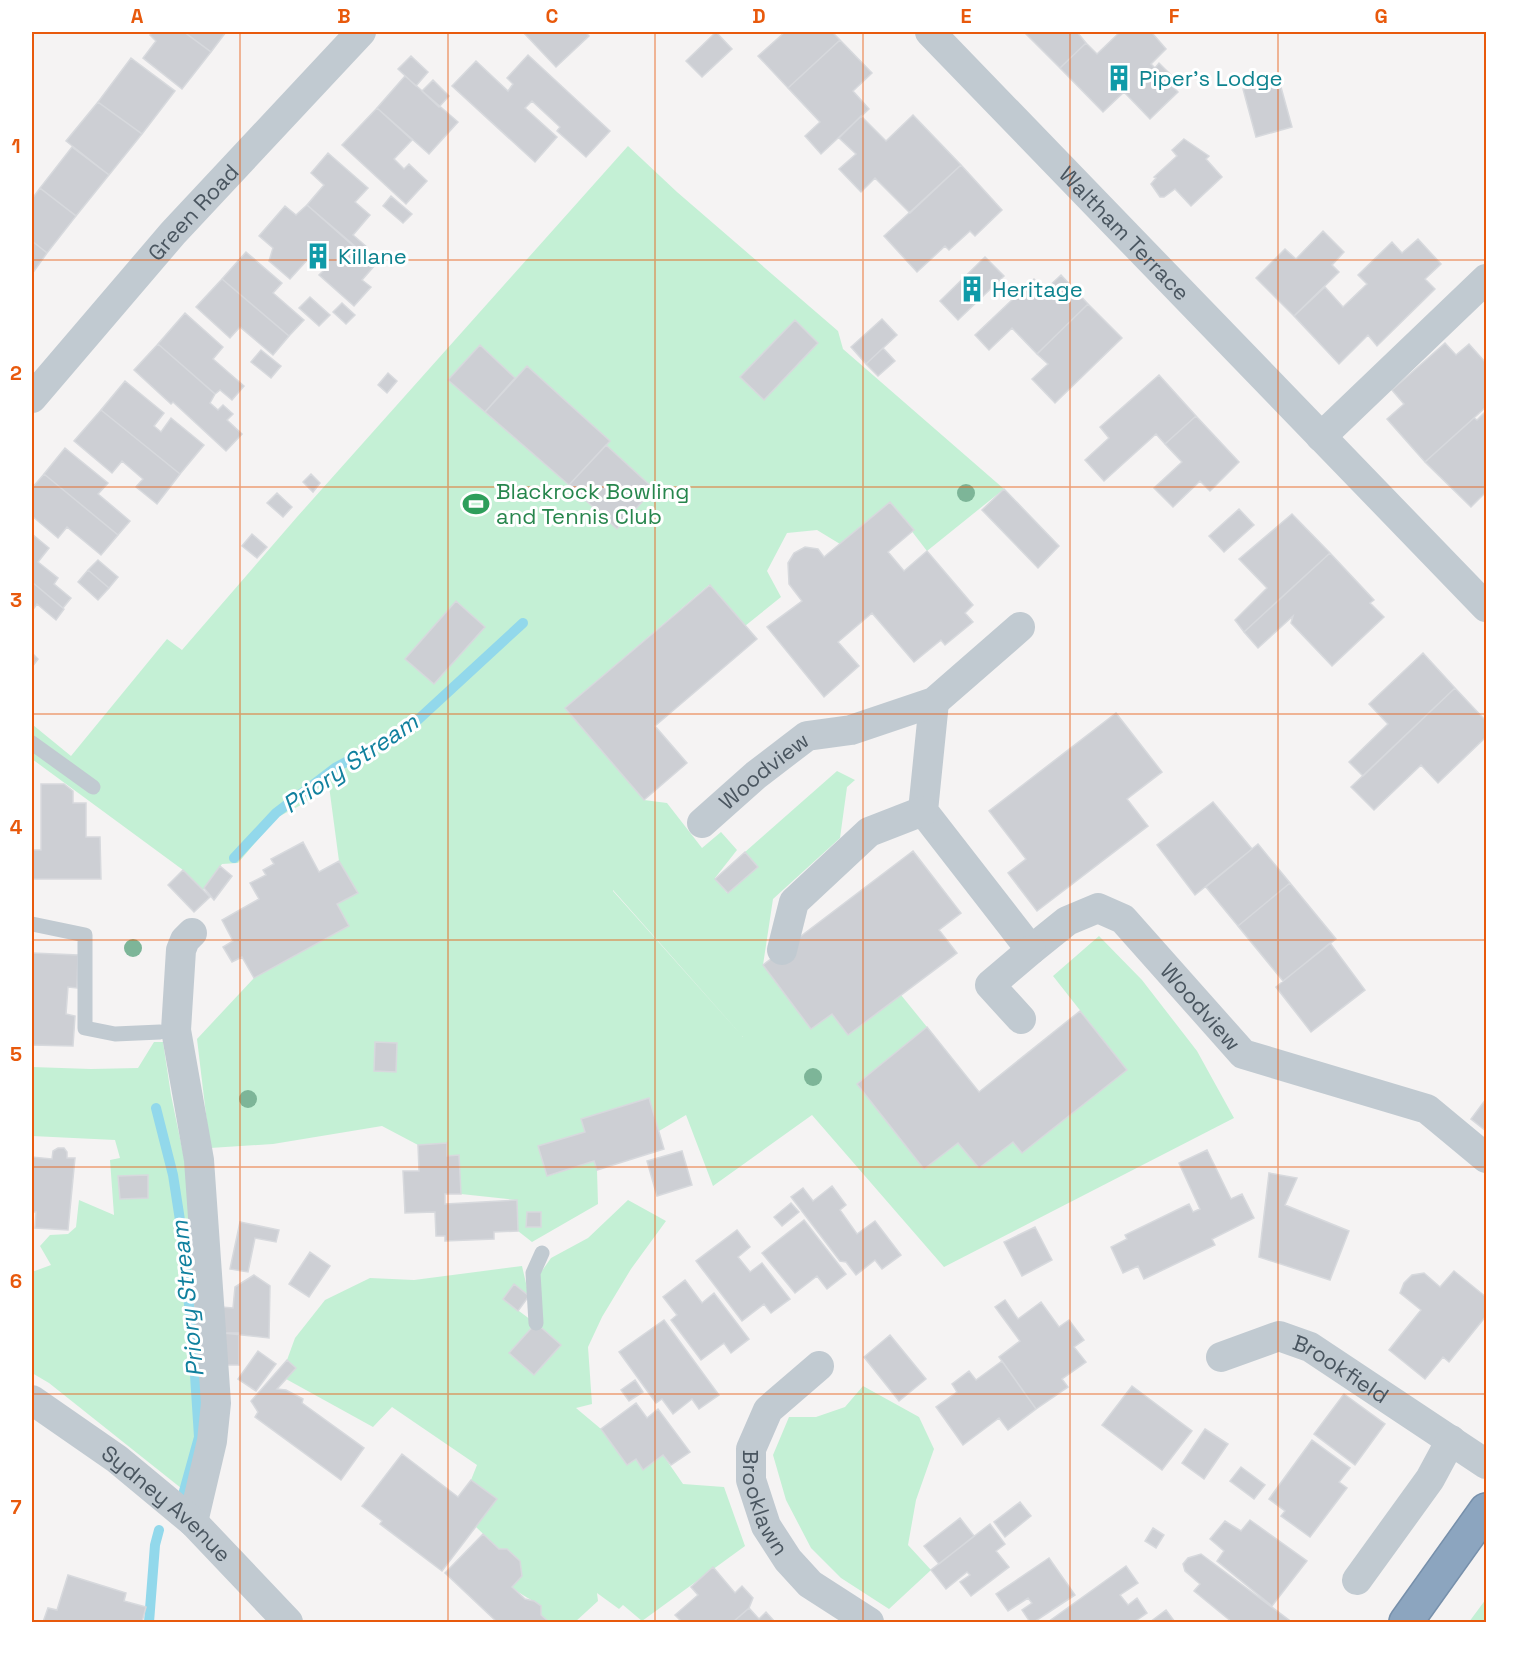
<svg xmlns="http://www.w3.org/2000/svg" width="1518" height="1654" font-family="'Space Grotesk',sans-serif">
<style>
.green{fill:#c4f0d5;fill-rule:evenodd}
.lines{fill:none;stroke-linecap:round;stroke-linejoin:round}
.stream{stroke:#92d8eb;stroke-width:10}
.building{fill:#cdcfd4;stroke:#d7d9dd;stroke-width:1.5}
.highway-casing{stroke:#7790ab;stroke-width:36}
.lane{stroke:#c1cad1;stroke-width:15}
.street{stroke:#c1cad1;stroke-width:30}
.highway{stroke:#8ca5bf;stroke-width:33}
.tree{fill:#7db598}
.grid{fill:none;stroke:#e8590c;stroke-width:1.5;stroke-opacity:0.55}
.labels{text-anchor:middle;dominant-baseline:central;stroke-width:6;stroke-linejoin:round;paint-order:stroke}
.culture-label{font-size:22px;fill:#0d838f;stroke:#fff;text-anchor:start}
.street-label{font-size:22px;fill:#4a5660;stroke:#fff}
.leisure-label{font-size:22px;fill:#27864d;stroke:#fff;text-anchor:start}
.water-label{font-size:24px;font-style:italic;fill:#10809e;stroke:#fff}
.neatline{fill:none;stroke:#e8590c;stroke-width:2}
.grid-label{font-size:20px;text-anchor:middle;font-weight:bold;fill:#e8590c}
</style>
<rect width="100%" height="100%" fill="#f5f3f3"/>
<path class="green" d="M628 146 677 192 838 331 843 349 1004 489 927 551 890 503 840 544 817 530 787 533 767 571 781 597 745 626 709 585 566 707 644 800 667 803 702 848 721 832 737 850 715 878 727 893 758 867 745 852 837 771 855 780 847 787 840 838 773 899 763 965 811 1029 832 1014 848 1035 901 995 927 1027 857 1084 924 1169 958 1143 979 1168 1013 1142 1022 1153 1127 1070 1053 976 1099 936 1142 980 1197 1051 1234 1118 944 1267 812 1115 713 1186 686 1115 659 1131 648 1098 581 1119 585 1132 538 1146 548 1176 594 1161 597 1170 598 1204 532 1242 518 1231 516 1200 461 1194 459 1155 447 1156 446 1143 418 1145 382 1126 273 1144 210 1148 197 1039 254 978 348 926 337 904 357 892 339 861 329 786 301 805 276 818 238 863 222 864 203 890 183 870 32 759V727L33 725 71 756 167 639 182 650 297 517ZM613 890 743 1037 613 891Z
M154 1042H163L171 1095 188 1177 208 1381 191 1496 49 1383 32 1373V1272L51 1265 40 1246 50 1235 68 1234 76 1227 79 1200 114 1215 110 1160 120 1158 115 1140 32 1136V1067L91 1069 138 1068Z
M628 1200 666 1221 631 1269 602 1317 588 1347 592 1404 576 1408 601 1429 627 1465 636 1459 643 1469 663 1455 683 1484 724 1487 745 1546 642 1621 623 1605 619 1609 597 1593 598 1601 575 1622H549L541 1615V1606C531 1599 522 1596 512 1587L522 1576 520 1561 507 1549H499L476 1527 496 1499 471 1480 477 1465 392 1407 373 1427 286 1379 296 1368 287 1360 295 1338 325 1300 370 1278 414 1280 522 1266 529 1296 514 1284 503 1299 535 1323 539 1275 551 1258 588 1238ZM535 1324 561 1345 535 1374 509 1353Z
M863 1386 919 1417 934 1449 916 1500 908 1545 931 1570 889 1609 841 1578 811 1548 786 1500 773 1455 789 1417H816L845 1407Z
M1486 1599V1622H1469Z"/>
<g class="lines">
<path class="stream" d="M234 858 276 813 335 768 409 728 523 623
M156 1108 173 1175 184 1246 195 1375 199 1437 184 1491
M149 1622 155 1545 159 1530"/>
</g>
<path class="building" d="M153 32H184L211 52 182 89 143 58 156 41 150 35Z
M184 32H226L211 52Z
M523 32H585L589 36 556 67Z
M716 32 732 49 702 77 686 61Z
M785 32H832L840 40 788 88 758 56Z
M1024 32H1077L1086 43 1060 68Z
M1120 32H1156L1153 34 1166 49 1151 64 1155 68 1159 63 1171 75 1166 80 1178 92 1150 119 1124 92 1103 112 1060 68 1086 43 1097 54Z
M840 40 872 73 853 91 869 109 821 154 805 136 820 122 788 88Z
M528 55 610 131 586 157 557 131 560 127 532 101 525 108 557 137 535 162 452 86 476 61 508 91 513 84 507 78Z
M411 56 428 72 416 86 398 69Z
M131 58 175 91 142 134 98 102Z
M405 76 458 122 429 154 377 108Z
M433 80 449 96 439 107 422 91Z
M1279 80 1292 127 1256 137 1243 89Z
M98 102 142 134 109 175 66 141Z
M377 108 412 140 394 159 404 169 409 164 427 181 406 204 342 145Z
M913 115 961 165 910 213 875 178 861 192 839 169 856 154 839 138 861 116 886 141Z
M1184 139 1209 156 1206 159 1222 177 1191 206 1175 189 1164 197H1160L1151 184 1156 178 1154 177 1177 156 1172 150Z
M72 147 109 175 76 216 40 188Z
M328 153 368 188 355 202 370 215 353 235 368 248 363 253 307 205 324 185 311 173Z
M961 165 1002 210 975 236 970 231 949 250 945 246 917 272 884 236Z
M40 188 76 216 47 253 32 241V199Z
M391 196 412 214 403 223 383 206Z
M307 205 375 265 362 280 371 287 354 306 319 275 323 271 309 258 290 279 269 261 273 248 259 236 285 206 296 215Z
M1323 231 1344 252 1332 265 1339 272 1294 316 1256 278 1285 249 1296 259Z
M1418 239 1441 264 1425 279 1435 289 1377 346 1368 335 1339 364 1294 316 1325 287 1343 307 1367 284 1358 275 1392 242 1402 253Z
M32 241 47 253 32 274Z
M246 252 282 283 273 293 304 320 289 336 222 279Z
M985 257 1004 276 958 320 940 301Z
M1061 275 1088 304 1037 354 1012 328 989 350 975 335 1034 279 1045 290Z
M222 279 289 336 273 355 240 327 230 338 196 307Z
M310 297 330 315 319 326 299 308Z
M342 303 355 315 346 324 333 312Z
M1088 304 1122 338 1055 403 1032 379 1048 364 1037 354Z
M185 313 223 347 213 359 244 386 232 400 220 390 215 394 158 344Z
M882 319 897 335 866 364 851 347Z
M795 320 818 343 764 400 740 377Z
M1445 343 1456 355 1469 344 1486 363V407L1425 462 1387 419 1404 404 1392 390Z
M158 344 215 394 210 403 218 410 223 405 233 414 227 420 242 434 226 451 173 402 171 404 134 370Z
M480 345 515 378 485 412 448 380Z
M883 348 895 361 878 376 866 364Z
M261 350 281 366 271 378 251 362Z
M527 366 610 441 569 485 485 412Z
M388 373 397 381 387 393 378 385Z
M1159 375 1196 416 1165 444 1156 434 1104 481 1085 460 1109 438 1100 427Z
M125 381 164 413 154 426 161 432 171 418 204 445 180 474 101 410Z
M101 410 180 474 157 504 136 487 143 479 122 461 112 473 74 441Z
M1486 411V492L1471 507 1425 462 1474 418 1477 420Z
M1196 416 1239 462 1210 491 1200 481 1173 507 1154 488 1182 462 1165 444Z
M606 445 654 489 617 529 569 485Z
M65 448 108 483 98 494 130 521 118 535 44 474Z
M44 474 118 535 101 555 67 527 58 538 32 516V488Z
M311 474 320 483 313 492 303 482Z
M1004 489 1059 546 1038 568 982 510Z
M277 493 292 507 283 517 267 503Z
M890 502 914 530 888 552 904 571 927 551 973 605 965 613 973 622 945 645 941 640 914 662 872 613 838 642 859 666 824 697 767 627 802 601 789 584 788 563 794 553 805 547 818 549 824 557Z
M1239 509 1254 525 1224 552 1209 536Z
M1292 514 1330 553 1244 632 1235 620 1267 588 1239 559Z
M32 534 49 548 38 562 58 578 54 584 71 598 63 608 32 582Z
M252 534 267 547 257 558 242 546Z
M1330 553 1374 600 1370 603 1384 617 1332 666 1291 623 1293 616 1258 648 1244 632Z
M98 560 118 577 109 588 88 570Z
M88 570 109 588 98 600 78 582Z
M32 582 64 609 56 620 37 604 32 611Z
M710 585 757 639 655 726 687 763 644 800 565 708Z
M456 601 485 627 434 684 405 659Z
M32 653 38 659 32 667Z
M1423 653 1455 688 1363 776 1349 762 1388 724 1369 704Z
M1455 688 1486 721V737L1438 783 1421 765 1374 810 1351 787Z
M1116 713 1162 772 1127 799 1148 826 1037 911 1008 873 1026 859 989 811Z
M41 784H64L73 791V803H86V837H100L101 879H32V850H41Z
M1213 802 1252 849 1195 895 1157 845Z
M303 842 319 872 339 861 358 893 337 904 349 926 254 978 242 957 232 962 223 947 233 941 222 920 259 899 250 883 266 875 263 870 274 864 271 859Z
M1258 844 1290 883 1238 926 1206 887Z
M913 851 961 913 939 930 957 953 848 1035 832 1014 811 1029 763 965Z
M745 852 758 867 728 893 715 879Z
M220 866 232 876 214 900 204 888Z
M183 870 210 897 194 912 168 885Z
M1290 883 1336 939 1283 981 1238 926Z
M1330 943 1365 990 1311 1032 1276 987Z
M32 953 78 955 77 988 68 987 66 1014 75 1016 73 1046 32 1045Z
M1080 1011 1127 1070 1022 1153 1013 1142 979 1168 958 1143 924 1169 857 1084 927 1027 979 1092Z
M375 1042 397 1043 396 1072 374 1071Z
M649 1098 664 1149 597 1170 594 1161 547 1176 538 1146 585 1132 581 1119Z
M1486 1099V1131L1471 1119Z
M447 1143V1156L459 1155 461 1194H445V1204L517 1200 518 1231 494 1232V1239L445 1241V1236H436L435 1212 405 1213 403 1171H419L418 1145Z
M58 1148H64L67 1152V1158H75L68 1230 35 1228 36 1212H32V1157L52 1159 53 1151Z
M1207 1150 1231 1199 1242 1194 1254 1218 1212 1239 1215 1245 1144 1279 1138 1266 1123 1273 1111 1247 1127 1239 1125 1235 1189 1204 1193 1212 1200 1209 1179 1163Z
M682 1151 692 1185 657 1196 647 1161Z
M1269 1173 1297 1178 1285 1205 1349 1231 1330 1280 1259 1257Z
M148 1175V1198L120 1199 118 1176Z
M832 1186 846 1205 840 1210 857 1234 875 1221 901 1255 882 1269 875 1260 856 1275 846 1262 840 1261 791 1197 803 1188 813 1201Z
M791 1203 799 1212 782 1226 774 1217Z
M527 1212H541V1227H526Z
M804 1220 846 1274 827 1289 817 1276 795 1293 762 1253Z
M240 1222 279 1230 276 1242 255 1238 248 1272 230 1269Z
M1035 1227 1052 1260 1022 1276 1004 1242Z
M737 1230 750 1247 738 1257 750 1272 762 1263 790 1299 771 1313 764 1304 742 1321 696 1261Z
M310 1252 330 1266 309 1297 289 1284Z
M1454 1271 1486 1297V1316L1449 1362 1443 1357 1425 1379 1389 1350 1421 1310 1400 1293 1404 1283 1412 1275 1424 1273 1440 1287Z
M254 1275 270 1286 269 1338 224 1333 222 1307 233 1308 235 1287Z
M685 1280 702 1303 714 1293 749 1339 731 1353 724 1343 701 1360 671 1320 677 1315 663 1297Z
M514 1284 529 1296 518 1311 503 1299Z
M1005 1300 1018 1319 1041 1302 1059 1327 1069 1320 1084 1340 1074 1347 1086 1362 1062 1379 1068 1387 1036 1409 999 1357 1020 1341 995 1307Z
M664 1320 719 1395 699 1409 692 1399 673 1414 662 1399 656 1403 619 1352Z
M536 1323 561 1345 534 1375 509 1353Z
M224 1333H239V1365H225Z
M890 1335 926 1379 899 1401 864 1357Z
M258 1351 276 1364 256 1391 238 1379Z
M287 1360 296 1368 277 1389 286 1390 303 1399 302 1403 364 1448 341 1480 255 1417 258 1412 251 1401Z
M1002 1361 1036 1409 1008 1430 999 1418 963 1445 936 1407 957 1392 952 1384 969 1371 976 1380Z
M635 1380 643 1392 629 1401 621 1390Z
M1132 1386 1192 1431 1162 1470 1102 1425Z
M1344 1394 1385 1424 1355 1465 1314 1434Z
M636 1403 647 1418 658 1409 690 1452 671 1465 663 1455 643 1470 636 1459 627 1465 601 1429Z
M1205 1429 1228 1444 1204 1479 1182 1463Z
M1312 1440 1350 1468 1339 1482 1347 1488 1310 1537 1281 1516 1285 1511 1269 1499Z
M402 1454 458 1497 471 1480 497 1499 442 1571 380 1524 382 1521 362 1506Z
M1241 1467 1265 1485 1254 1499 1230 1481Z
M1020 1502 1031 1516 1005 1537 994 1522Z
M960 1518 974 1536 939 1564 924 1546Z
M1250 1520 1307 1561 1272 1606 1217 1561 1224 1551 1210 1539 1225 1521 1241 1531Z
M990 1524 1005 1544 996 1551 1009 1567 971 1596 960 1582 970 1575 967 1572 946 1589 931 1570Z
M1153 1528 1164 1535 1156 1548 1145 1541Z
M483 1534 499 1549H507L520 1561 522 1576 512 1587 525 1599 534 1601 541 1606V1615L549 1622H497L445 1573Z
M1201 1554 1289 1620 1288 1622H1232L1194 1591 1200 1584 1185 1571 1183 1564 1188 1558Z
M1049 1558 1075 1595 1034 1622H1030L1022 1610 1032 1603 1028 1598 1008 1611 996 1594Z
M1126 1566 1138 1583 1120 1595 1128 1605 1137 1598 1147 1613 1134 1622H1048Z
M713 1567 735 1593 742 1586 753 1598 749 1608 733 1622H682L675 1615 698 1595 691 1587Z
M68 1575 126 1593 124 1601 146 1607 142 1622H43L48 1608 57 1610Z
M749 1608 759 1619 766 1612 775 1622H733Z
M1166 1610 1175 1622H1150Z"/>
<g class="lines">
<g class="highway-casing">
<path id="highway" d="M1406 1622 1486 1510"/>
</g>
<path class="lane" d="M32 743 93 787
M32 924 85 935V1028L115 1034 160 1032
M536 1323 533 1273 542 1253"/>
<g class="street">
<path id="s1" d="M930 32 1486 607"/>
<path id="s2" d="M32 398 173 233 361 32"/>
<path d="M1321 437 1486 279"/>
<path id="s3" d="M934 702 923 811 1031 950 1067 921 1098 908 1123 919 1243 1054 1427 1109 1486 1158"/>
<path id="s4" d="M702 823 756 775 807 736 851 730 934 702 1020 627"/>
<path d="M192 933 185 940 181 950 176 1030 199 1160 216 1403 212 1441 193 1522"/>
<path d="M782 950 794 902 869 832 923 811"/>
<path d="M1021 1019 990 985 1031 950"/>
<path id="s5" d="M1221 1357 1279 1336 1310 1347 1486 1464"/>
<path id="s6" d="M819 1366 768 1410 751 1449V1480L766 1526 788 1560 810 1584 869 1622"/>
<path id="s7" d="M32 1400 117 1459 193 1522 288 1622"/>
<path d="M1357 1580 1430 1479 1451 1440"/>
</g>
<use href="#highway" class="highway"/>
</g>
<g class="tree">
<circle cx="966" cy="493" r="9"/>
<circle cx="133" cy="948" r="9"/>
<circle cx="813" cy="1077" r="9"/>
<circle cx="248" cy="1099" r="9"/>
</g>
<path class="grid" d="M240 32V1622M448 32V1622M655 32V1622M863 32V1622M1070 32V1622M1278 32V1622M32 260H1486M32 487H1486M32 714H1486M32 940H1486M32 1167H1486M32 1394H1486"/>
<defs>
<g id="building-bare" transform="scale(2.07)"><path d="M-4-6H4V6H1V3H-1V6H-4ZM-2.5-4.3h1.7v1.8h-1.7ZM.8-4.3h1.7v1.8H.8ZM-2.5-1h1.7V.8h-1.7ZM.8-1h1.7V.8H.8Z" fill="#0f9aa8" stroke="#fff" stroke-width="2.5" paint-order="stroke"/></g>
<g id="stadium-bare" transform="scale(2.07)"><path d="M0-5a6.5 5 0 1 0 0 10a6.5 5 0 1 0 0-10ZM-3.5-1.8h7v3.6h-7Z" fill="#2e9e5b" stroke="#fff" stroke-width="2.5" paint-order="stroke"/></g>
</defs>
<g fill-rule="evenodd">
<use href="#building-bare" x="1119" y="78"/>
<use href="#building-bare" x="318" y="256"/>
<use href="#building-bare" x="972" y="289"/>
<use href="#stadium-bare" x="476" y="504"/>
</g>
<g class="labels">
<g class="culture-label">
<text x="1139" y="78">Piper's Lodge</text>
<text x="338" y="256">Killane</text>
<text x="992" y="289">Heritage</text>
</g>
<g class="street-label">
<text stroke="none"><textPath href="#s2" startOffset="246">Green Road</textPath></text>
<text stroke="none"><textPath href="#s1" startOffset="280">Waltham Terrace</textPath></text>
<text stroke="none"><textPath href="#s4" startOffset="81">Woodview</textPath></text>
<text stroke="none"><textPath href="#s3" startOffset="510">Woodview</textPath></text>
<text stroke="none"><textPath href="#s5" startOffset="132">Brookfield</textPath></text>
<text stroke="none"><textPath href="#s6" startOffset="166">Brooklawn</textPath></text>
<text stroke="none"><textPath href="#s7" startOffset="170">Sydney Avenue</textPath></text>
</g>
<g class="leisure-label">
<text x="496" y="491">Blackrock Bowling<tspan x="496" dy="25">and Tennis Club</tspan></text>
</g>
<g class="water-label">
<text transform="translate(350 763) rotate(-34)">Priory Stream</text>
<text transform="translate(187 1299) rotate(-96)">Priory Stream</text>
</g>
</g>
<rect width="1518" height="1654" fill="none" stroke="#ffffff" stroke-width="66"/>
<rect x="33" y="33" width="1452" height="1588" class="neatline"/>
<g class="grid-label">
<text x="137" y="23">A</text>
<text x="344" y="23">B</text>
<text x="552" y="23">C</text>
<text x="759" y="23">D</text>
<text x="966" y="23">E</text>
<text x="1174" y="23">F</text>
<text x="1381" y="23">G</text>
<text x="16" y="153">1</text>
<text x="16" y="380">2</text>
<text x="16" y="607">3</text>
<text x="16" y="834">4</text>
<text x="16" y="1061">5</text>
<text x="16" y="1288">6</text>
<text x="16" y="1514">7</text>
</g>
</svg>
